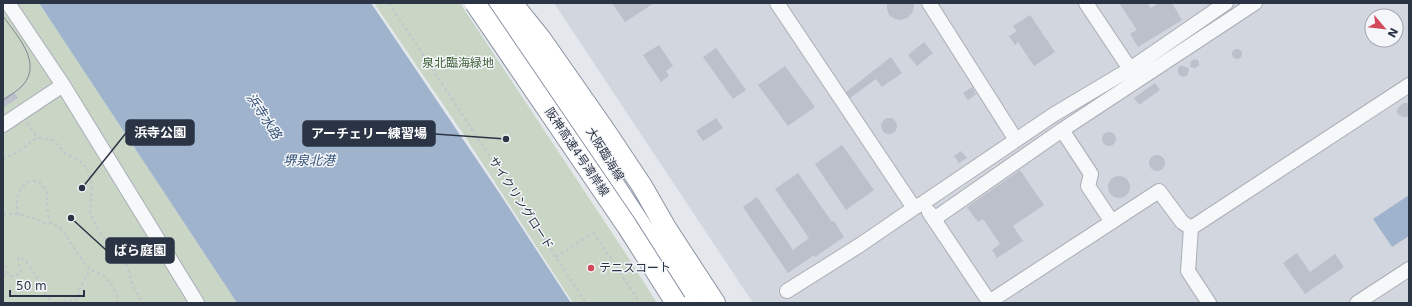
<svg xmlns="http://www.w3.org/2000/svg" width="1412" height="306" font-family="'DejaVu Sans','Noto Sans JP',sans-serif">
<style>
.built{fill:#d2d6de;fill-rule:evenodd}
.green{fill:#c9d6c5}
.water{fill:#9fb4cc}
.building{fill:#bbc0ca}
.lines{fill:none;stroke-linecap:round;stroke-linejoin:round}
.minor-casing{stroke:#a9aeb7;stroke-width:16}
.major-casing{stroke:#a3abb8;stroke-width:19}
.highway-casing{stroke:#8b94a3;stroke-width:22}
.path{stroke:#c2c5cb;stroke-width:2;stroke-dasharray:3 3;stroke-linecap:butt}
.minor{stroke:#f7f8fa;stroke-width:14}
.major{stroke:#fff;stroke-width:17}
.highway{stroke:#fff;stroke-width:20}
.tram{stroke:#7d8696;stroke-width:1}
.highway-bridge-casing{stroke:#8b94a3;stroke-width:22;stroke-linecap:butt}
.highway-bridge{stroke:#fff;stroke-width:20}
.poi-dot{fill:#d1495b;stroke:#f4f6f9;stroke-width:1.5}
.labels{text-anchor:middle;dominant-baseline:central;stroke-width:3;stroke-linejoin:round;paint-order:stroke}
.park-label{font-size:12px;fill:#3f6138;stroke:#f4f6f9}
.street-label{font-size:12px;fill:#2b3445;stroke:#f4f6f9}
.poi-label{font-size:12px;fill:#2b3445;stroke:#f4f6f9;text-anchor:start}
.water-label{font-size:13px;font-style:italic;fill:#34527a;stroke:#f4f6f9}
.leader{fill:none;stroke:#2b3445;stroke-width:1.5}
.callout-dot{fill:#2b3445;stroke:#f4f6f9;stroke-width:1.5}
.callout{fill:#2b3445;stroke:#2b3445;stroke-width:1.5}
.callout-label{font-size:13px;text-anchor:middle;font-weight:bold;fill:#fff}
</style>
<rect width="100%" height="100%" fill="#e4e7ec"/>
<path class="built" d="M554 3H1409V303H753ZM1372 16H1396V40H1372Z"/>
<path class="green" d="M3 3H39L237 303H3Z
M374 3H460L626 254 657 303H573L466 138Z"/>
<path class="water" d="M39 3H371L500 194 571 303H237Z
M1409 195V236L1392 247 1373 219Z"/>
<path class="building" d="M612 3H654L625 22Z
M887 3H913L914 7 912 13 907 18 901 20 895 19 889 15 887 9Z
M1119 3H1147L1151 8 1159 3H1172L1182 20 1138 47 1130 34 1137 30Z
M1030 15 1055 52 1034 66 1018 42 1015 45 1009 36 1017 31 1013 26Z
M924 42 933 53 917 66 908 55Z
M659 45 673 66 666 71 669 76 661 82 643 55Z
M716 48 746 90 733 99 703 57Z
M1232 54a5 5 0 1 1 10 0a5 5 0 1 1-10 0Z
M891 57 902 73 882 87 876 79 850 98 846 92Z
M1195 59 1199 61V65L1195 68 1190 67 1191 61Z
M785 66 815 107 788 126 758 85Z
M1180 66H1183L1189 68 1188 74 1186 76 1183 77 1178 74V68Z
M1155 83 1160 90 1139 105 1134 98Z
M972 87 976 94 968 100 963 93Z
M14 92 18 98 3 108V99Z
M1403 103H1409V117H1403L1399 115 1397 112 1398 108Z
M881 126a8 8 0 1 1 16 0a8 8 0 1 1-16 0Z
M716 118 723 128 703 141 696 131Z
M1102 139a7 7 0 1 1 14 0a7 7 0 1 1-14 0Z
M842 145 874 190 846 210 815 164Z
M961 151 967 158 959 163 954 156Z
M1149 163a8 8 0 1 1 16 0a8 8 0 1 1-16 0Z
M1020 170 1044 205 1013 226 1023 241 997 258 992 250 1000 244 983 219 978 222 967 207Z
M798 173 832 222 834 221 844 237 815 257 814 255 788 273 743 207 757 197 793 250 809 238 775 189Z
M1108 187a11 11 0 1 1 22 0a11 11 0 1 1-22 0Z
M1297 253 1310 272 1335 254 1344 267 1305 294 1283 263Z"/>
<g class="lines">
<g class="minor-casing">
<path id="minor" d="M8 3 63 85 197 303
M777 3 914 208
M929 3 1016 140
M1086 3 1130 69
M3 125 63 85
M1062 130 1091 174 1088 186 1112 222
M929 212 990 303
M934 219 1062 130 1255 3
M787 291 860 245 914 208 923 203 1053 115 1130 69 1226 3
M989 302 1159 191 1182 222 1191 228
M1209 303 1188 271 1191 228 1409 85
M1357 303 1409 269"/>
</g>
<g class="major-casing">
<path id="major" d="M557 78 600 145"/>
</g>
<g class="highway-casing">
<path id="highway" d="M492 3 546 81 692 303
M512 3 541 39 606 132 642 186 666 228 715 303"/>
</g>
<path class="path" d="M389 3 586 303
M27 123 38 139
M3 159 20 151 33 140 40 138 52 140 59 146 65 153 83 163 89 173 92 186 90 212 96 226 103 237 120 252 125 259 133 286 142 303
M3 215 14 213 23 215 37 219 46 224 51 223 58 226 63 231 85 264 90 269 105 277 112 285 117 296V303
M19 215C9 194 32 167 45 189 49 196 47 201 47 208 48 213 49 218 51 223
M593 232 640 303
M556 257 589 235
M3 260 9 276C15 276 17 276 21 272L18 259 20 257C34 264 40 291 52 303L75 300 79 297V290L90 269
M3 274 9 276"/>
<use href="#minor" class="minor"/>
<use href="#major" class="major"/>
<use href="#highway" class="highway"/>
<path class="tram" d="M3 16C16 35 43 62 23 85 18 91 10 95 3 100"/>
<g class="highway-bridge-casing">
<path id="highway-bridge" d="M475 3 627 226 676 303"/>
</g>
<use href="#highway-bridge" class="highway-bridge"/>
</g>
<circle class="poi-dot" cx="591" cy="268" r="4"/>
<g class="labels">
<g class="park-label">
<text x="458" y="63">泉北臨海緑地</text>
</g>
<g class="street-label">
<text transform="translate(577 152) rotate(56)">阪神高速4号湾岸線</text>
<text transform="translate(605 154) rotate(58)">大阪臨海線</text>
<text transform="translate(521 203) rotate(57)">サイクリングロード</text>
</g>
<g class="poi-label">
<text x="599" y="268">テニスコート</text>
</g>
<g class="water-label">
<text transform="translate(264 116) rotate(57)">浜寺水路</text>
<text x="309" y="160">堺泉北港</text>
</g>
</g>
<path class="leader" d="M82 188L126 133M506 139L435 134M71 218L106 250"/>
<g class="callout-dot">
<circle cx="82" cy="188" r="4"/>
<circle cx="506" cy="139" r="4"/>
<circle cx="71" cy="218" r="4"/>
</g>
<g class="callout">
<rect x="126" y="120" width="68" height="25" rx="4"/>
<rect x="303" y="121" width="132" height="25" rx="4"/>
<rect x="106" y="238" width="68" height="25" rx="4"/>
</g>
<g class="callout-label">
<text x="160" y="137">浜寺公園</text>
<text x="369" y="138">アーチェリー練習場</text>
<text x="140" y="255">ばら庭園</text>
</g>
<rect width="1412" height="306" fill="none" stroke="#2b3445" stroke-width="8"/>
<g transform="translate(1384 28) rotate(118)"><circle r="19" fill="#f4f6f9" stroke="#a4a8b1"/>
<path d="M0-3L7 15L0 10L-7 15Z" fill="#d1495b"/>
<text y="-6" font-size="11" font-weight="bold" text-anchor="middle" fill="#2b3445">N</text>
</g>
<path d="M10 290v6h74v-6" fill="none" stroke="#2b3445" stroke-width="2"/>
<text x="16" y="290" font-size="12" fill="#2b3445" stroke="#f4f6f9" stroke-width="3" paint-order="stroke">50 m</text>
</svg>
